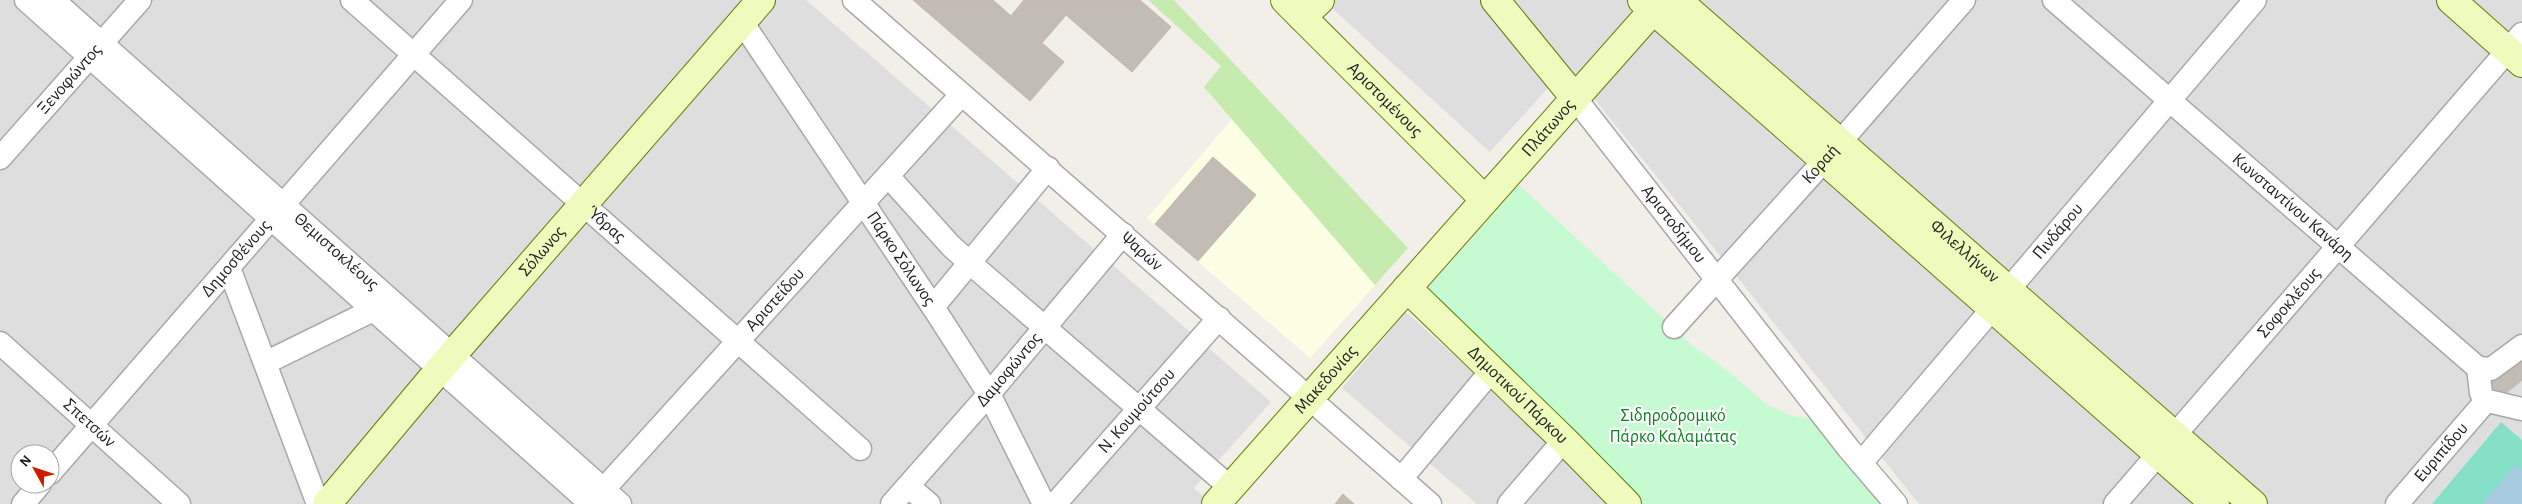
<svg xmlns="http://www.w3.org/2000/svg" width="2522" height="504" font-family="'Alegreya Sans',sans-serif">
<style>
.residential{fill:#dfdede;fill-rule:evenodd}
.education{fill:#fcffe3}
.grass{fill:#c5ebae}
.park{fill:#c6fad1}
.pitch{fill:#86e0c8}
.water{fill:#a8ccdf}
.building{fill:#c2bcb4;stroke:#c3b8aa}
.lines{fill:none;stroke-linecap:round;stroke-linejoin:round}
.street-casing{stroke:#a8a8a8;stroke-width:25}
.secondary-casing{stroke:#607c05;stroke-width:30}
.street{stroke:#fff;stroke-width:22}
.secondary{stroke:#effabd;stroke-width:28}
.labels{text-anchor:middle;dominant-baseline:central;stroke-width:4.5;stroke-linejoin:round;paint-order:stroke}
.street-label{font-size:18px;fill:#212121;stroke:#fff}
.park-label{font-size:18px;fill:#0b8324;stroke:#fff}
</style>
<rect width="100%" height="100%" fill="#f1efe8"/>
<path class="residential" d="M0 0H806L1271 402 1194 488 1212 504H0ZM20 454H50V484H20Z
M1323 0H2522V504H1919L1568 66 1490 152Z
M1406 312 1551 443 1609 504H1477L1342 388Z"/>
<path class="education" d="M1232 119 1375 285 1310 358 1147 218Z"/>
<path class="grass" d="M1148 0H1174L1408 248 1375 285 1204 87 1221 66Z"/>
<path class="park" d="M1519 185 1693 346 1725 369 1766 404 1790 415 1825 422 1888 504H1640L1572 432 1428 288Z"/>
<path class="pitch" d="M2501 422 2522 440V504H2432Z"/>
<path class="water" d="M2515 465 2522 471V504H2482Z"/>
<path class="building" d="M913 0H993L1011 16 1024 0H1079L1042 43 1064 62 1030 101Z
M1079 0H1140L1171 27 1132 72 1066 15Z
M1213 157 1256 195 1198 261 1155 224Z
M2522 353V380L2500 398 2485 380Z
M1343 494 1354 504H1335Z"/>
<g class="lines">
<g class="street-casing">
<g id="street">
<path d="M26 0 591 504"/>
<path id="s1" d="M53 0 620 504"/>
<path id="s2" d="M352 0 860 449"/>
<path id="s3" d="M854 0 1430 504"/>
<path id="s4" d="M2054 0 2478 368 2481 393 2484 400 2522 409"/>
<path id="s5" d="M742 22 933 307 989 394 1044 504"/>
<path id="s6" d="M1575 98 1849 449 1896 504"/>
<path id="s7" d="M0 158 140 0"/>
<path d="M888 176 951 246 970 263 1231 488"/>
<path d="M229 268 318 504"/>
<path d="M933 307 1048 168"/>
<path id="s8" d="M1674 327 1813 173 1964 0"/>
<path id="s9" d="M0 343 179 504"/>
<path d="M265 363 373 310"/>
<path d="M2478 368 2491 369 2522 346"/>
<path id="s10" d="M1861 463 2255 0"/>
<path id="s11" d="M50 473 461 0"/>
<path d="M1401 479 1492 370"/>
<path d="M908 486 929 504"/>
<path id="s12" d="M594 500 961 95"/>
<path d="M23 504 40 484"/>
<path id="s13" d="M892 504 989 394 1123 234"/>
<path id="s14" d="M1055 504 1219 318"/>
<path d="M1509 504 1564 440"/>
<path id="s15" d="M2115 504 2522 34"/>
<path id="s16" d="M2397 504 2486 401"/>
</g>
</g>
<g class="secondary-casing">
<g id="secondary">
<path id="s17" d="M1285 0 1485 200"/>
<path d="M1495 0 1575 98"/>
<path d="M1642 0 2215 504"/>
<path id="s18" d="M1677 0 2253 504"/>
<path d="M2451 0 2522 63"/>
<path d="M1302 17 1320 0"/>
<path id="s19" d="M1407 288 1564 440 1627 504"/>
<path id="s20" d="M327 504 440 369 761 0"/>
<path id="s21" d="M1216 504 1662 0"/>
</g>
</g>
<use href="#street" class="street"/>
<use href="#secondary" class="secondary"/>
</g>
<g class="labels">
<g class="street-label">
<text stroke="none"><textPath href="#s7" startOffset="105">Ξενοφώντος</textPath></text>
<text stroke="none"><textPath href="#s17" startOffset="141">Αριστομένους</textPath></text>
<text stroke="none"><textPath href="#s21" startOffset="502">Πλάτωνος</textPath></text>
<text stroke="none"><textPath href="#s8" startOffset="219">Κοραή</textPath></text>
<text stroke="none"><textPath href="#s4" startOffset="316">Κωνσταντίνου Κανάρη</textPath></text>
<text stroke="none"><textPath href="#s6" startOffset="160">Αριστοδήμου</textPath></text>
<text stroke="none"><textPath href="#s2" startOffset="339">Ύδρας</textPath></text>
<text stroke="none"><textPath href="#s10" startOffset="304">Πινδάρου</textPath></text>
<text stroke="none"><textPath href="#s20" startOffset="332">Σόλωνος</textPath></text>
<text stroke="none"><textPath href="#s3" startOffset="382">Ψαρών</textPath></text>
<text stroke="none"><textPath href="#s1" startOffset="379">Θεμιστοκλέους</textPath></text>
<text stroke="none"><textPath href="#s18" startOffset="382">Φιλελλήνων</textPath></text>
<text stroke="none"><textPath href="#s5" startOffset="285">Πάρκο Σόλωνος</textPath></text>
<text stroke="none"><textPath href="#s11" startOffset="284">Δημοσθένους</textPath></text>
<text stroke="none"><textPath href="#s12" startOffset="270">Αριστείδου</textPath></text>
<text stroke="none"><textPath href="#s15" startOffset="266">Σοφοκλέους</textPath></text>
<text stroke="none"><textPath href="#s13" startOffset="178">Δαμοφώντος</textPath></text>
<text stroke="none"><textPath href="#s21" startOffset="166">Μακεδονίας</textPath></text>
<text stroke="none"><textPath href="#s19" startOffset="154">Δημοτικού Πάρκου</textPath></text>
<text stroke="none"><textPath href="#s14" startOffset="124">Ν. Κουμούτσου</textPath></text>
<text stroke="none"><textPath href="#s9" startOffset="120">Σπετσών</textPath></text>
<text stroke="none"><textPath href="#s16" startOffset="68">Ευριπίδου</textPath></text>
</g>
<g class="park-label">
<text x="1673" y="416">Σιδηροδρομικό<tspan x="1673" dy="21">Πάρκο Καλαμάτας</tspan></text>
</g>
</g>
<g transform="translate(35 469) rotate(310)"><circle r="24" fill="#ffffff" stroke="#a6a6a6"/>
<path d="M0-4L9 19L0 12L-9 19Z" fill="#d21a00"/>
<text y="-8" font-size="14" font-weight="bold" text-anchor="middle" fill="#212121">N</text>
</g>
</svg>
